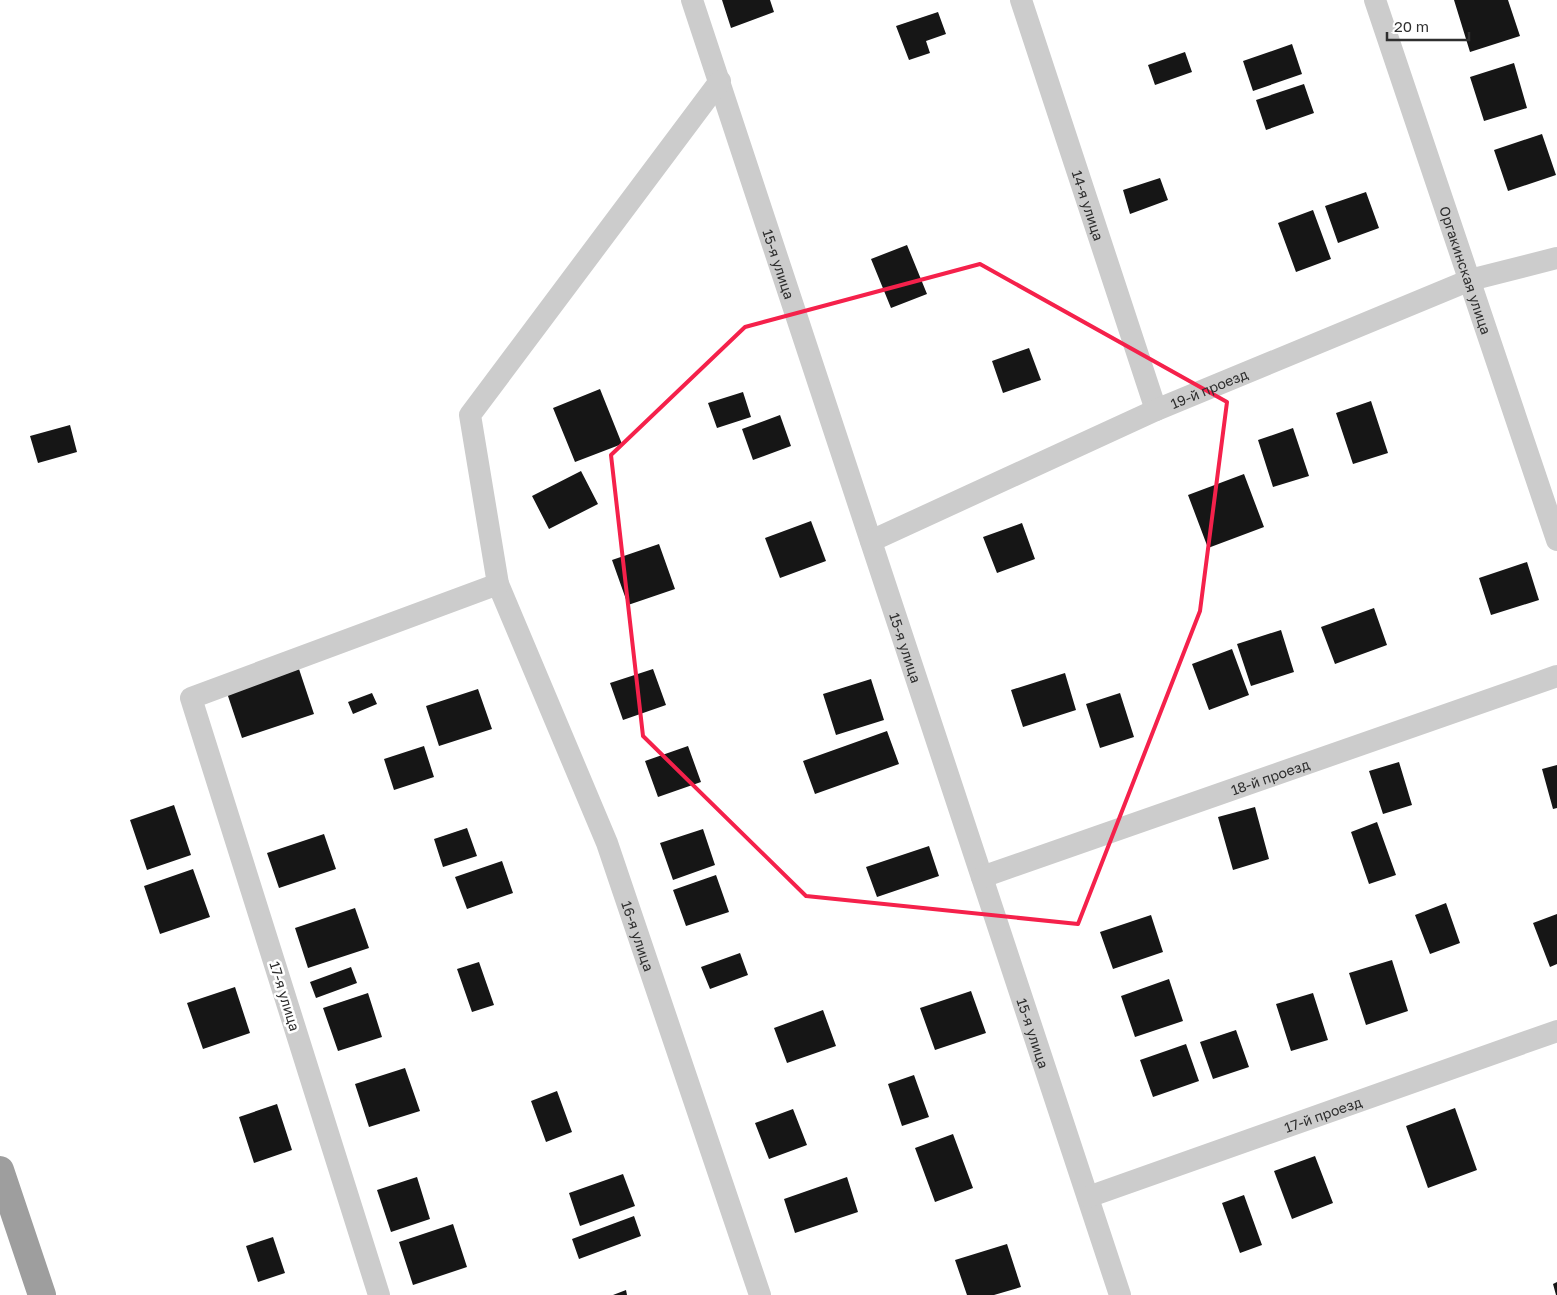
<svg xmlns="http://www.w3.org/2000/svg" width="1557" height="1295" font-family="'Golos Text',sans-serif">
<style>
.building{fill:#161616}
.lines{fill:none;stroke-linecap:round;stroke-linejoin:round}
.minor{stroke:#ccc;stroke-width:22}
.trunk{stroke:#9e9e9e;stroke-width:28}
.marked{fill:none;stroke:#f5214b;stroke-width:4;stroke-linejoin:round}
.labels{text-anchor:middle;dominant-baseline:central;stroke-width:5;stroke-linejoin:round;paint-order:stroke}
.street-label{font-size:14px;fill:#2f2f2f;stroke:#fff}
</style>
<rect width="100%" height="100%" fill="#fff"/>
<path class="building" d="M722 0H770L774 12 731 28Z
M1454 0H1508L1520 36 1470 52Z
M938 12 946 34 926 41 930 53 909 60 896 26Z
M1292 44 1302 74 1253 91 1243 61Z
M1185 52 1192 72 1155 85 1148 65Z
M1514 63 1527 108 1484 121 1470 77Z
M1304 84 1314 113 1266 130 1256 100Z
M1542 134 1556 175 1508 191 1494 150Z
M1160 178 1168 200 1130 214 1123 190Z
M1366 192 1379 228 1338 243 1325 206Z
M1313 210 1331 259 1296 272 1278 223Z
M907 245 927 294 891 308 871 259Z
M1029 348 1041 380 1003 393 992 361Z
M600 389 622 444 575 462 553 408Z
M743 392 751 417 717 428 708 403Z
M1371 401 1388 453 1353 464 1336 413Z
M780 415 791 446 753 460 742 429Z
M70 425 77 452 38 463 30 436Z
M1293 428 1309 476 1273 487 1258 440Z
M581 471 598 504 549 529 532 496Z
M1244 474 1264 527 1208 548 1188 495Z
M811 521 826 561 780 578 765 538Z
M1022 523 1035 559 997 573 983 537Z
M659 544 675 589 628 605 612 560Z
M1527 562 1539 600 1491 615 1479 578Z
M1374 608 1387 645 1335 664 1321 627Z
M1281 630 1294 672 1251 686 1237 644Z
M1232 649 1249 695 1209 710 1192 664Z
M299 669 314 714 242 738 227 693Z
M653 669 666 705 623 720 610 683Z
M1065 673 1076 710 1023 727 1011 690Z
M871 679 884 720 836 735 823 694Z
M478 689 492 729 439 746 426 706Z
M372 693 377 704 353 714 348 702Z
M1120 693 1134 737 1100 748 1086 704Z
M887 731 899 764 815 794 803 761Z
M424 746 434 777 394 790 384 759Z
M688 746 701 782 658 797 645 761Z
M1399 762 1412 805 1383 814 1369 771Z
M1557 765V808L1553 809 1542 769Z
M174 805 191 855 147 870 130 820Z
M1255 807 1269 859 1233 870 1218 817Z
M1377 822 1396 875 1369 884 1351 832Z
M467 828 477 856 443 867 434 839Z
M703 829 715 865 673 880 660 843Z
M324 834 336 869 279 888 267 853Z
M929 846 939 876 877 897 866 867Z
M502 861 513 893 467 909 455 877Z
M193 869 210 917 160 934 144 886Z
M716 875 729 912 686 926 673 890Z
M1446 903 1460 943 1430 954 1415 915Z
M355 908 369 948 308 968 295 928Z
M1557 914V964L1550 967 1533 923Z
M1151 915 1163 952 1113 969 1100 932Z
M740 953 748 975 710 989 701 967Z
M1392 960 1408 1011 1366 1025 1349 973Z
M479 962 494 1005 472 1012 457 969Z
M351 967 357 983 316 998 310 982Z
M1169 979 1183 1021 1135 1037 1121 996Z
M235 987 250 1033 203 1049 187 1003Z
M971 991 986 1033 935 1050 920 1008Z
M368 993 382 1037 338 1051 323 1008Z
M1313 993 1328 1040 1291 1051 1276 1004Z
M823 1010 836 1046 787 1063 774 1028Z
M1236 1030 1249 1067 1213 1079 1200 1042Z
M1186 1044 1199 1081 1153 1097 1140 1060Z
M405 1068 420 1111 369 1127 355 1084Z
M914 1075 929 1117 902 1126 888 1084Z
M557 1091 572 1132 546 1142 531 1101Z
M277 1104 292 1150 254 1163 239 1117Z
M1455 1108 1477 1170 1428 1188 1406 1126Z
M793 1109 807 1145 769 1159 755 1123Z
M953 1134 973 1188 935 1202 915 1148Z
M1315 1156 1333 1203 1292 1219 1274 1171Z
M623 1174 635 1206 580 1226 569 1193Z
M417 1177 430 1219 391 1232 377 1190Z
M847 1177 858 1212 795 1233 784 1199Z
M1244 1195 1262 1245 1240 1253 1222 1203Z
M634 1216 641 1236 579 1259 572 1239Z
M453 1224 467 1267 413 1285 399 1242Z
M273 1237 285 1273 258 1282 246 1246Z
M1007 1244 1021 1287 994 1295H967L955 1260Z
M1557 1282V1295H1556L1553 1284Z
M626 1290 627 1295H613Z"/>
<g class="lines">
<g class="minor">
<path id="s1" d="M692 0 1120 1295"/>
<path id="s2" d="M1021 0 1156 410"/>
<path id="s3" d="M1375 0 1557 540"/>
<path id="s4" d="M871 541 1156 410 1470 280 1557 258"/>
<path id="s5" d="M498 584 607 843 760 1295"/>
<path id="s6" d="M982 877 1557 676"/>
<path id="s7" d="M1088 1197 1557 1031"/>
<path d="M379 1295 191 698 498 584 470 415 720 81"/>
</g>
<path class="trunk" d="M0 1170 42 1295"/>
</g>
<path class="marked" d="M980 264 1227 402 1200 611 1078 924 806 896 643 736 611 455 745 327Z"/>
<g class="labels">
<g class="street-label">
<text stroke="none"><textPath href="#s2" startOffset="216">14-я улица</textPath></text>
<text stroke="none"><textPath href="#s1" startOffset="278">15-я улица</textPath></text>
<text stroke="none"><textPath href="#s3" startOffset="285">Оргакинская улица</textPath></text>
<text stroke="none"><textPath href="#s4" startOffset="371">19-й проезд</textPath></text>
<text stroke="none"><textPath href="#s1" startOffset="682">15-я улица</textPath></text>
<text stroke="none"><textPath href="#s6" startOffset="305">18-й проезд</textPath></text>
<text stroke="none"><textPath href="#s5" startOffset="379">16-я улица</textPath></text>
<text transform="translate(285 996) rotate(73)">17-я улица</text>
<text stroke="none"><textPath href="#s1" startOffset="1088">15-я улица</textPath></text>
<text stroke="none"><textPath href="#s7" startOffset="249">17-й проезд</textPath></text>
</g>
</g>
<path d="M1387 32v8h82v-8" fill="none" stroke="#2f2f2f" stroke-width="2.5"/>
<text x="1394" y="32" font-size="15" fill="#2f2f2f" stroke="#ffffff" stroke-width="4" paint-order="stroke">20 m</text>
</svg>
